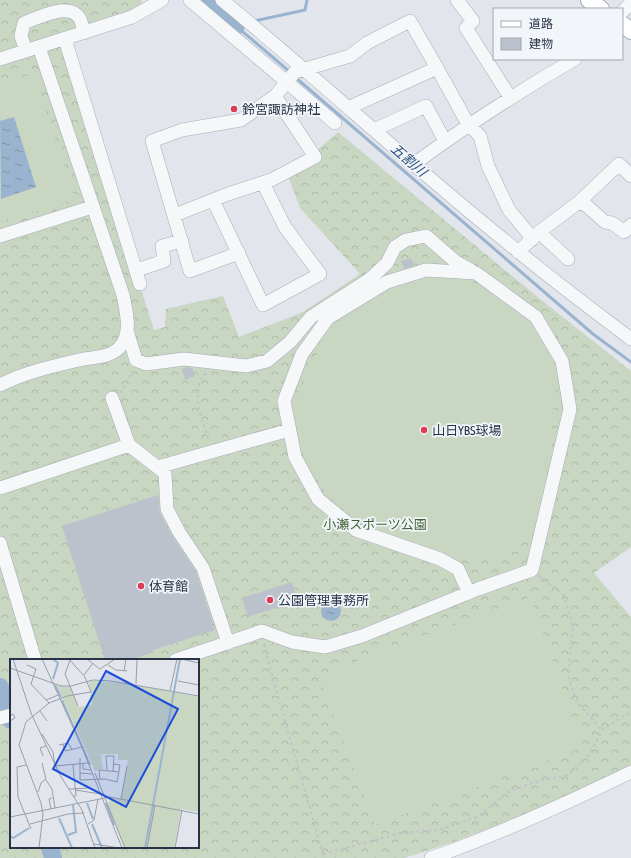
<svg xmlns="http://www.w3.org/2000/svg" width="631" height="858" font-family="'Asap Condensed','Noto Sans JP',sans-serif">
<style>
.forest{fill:url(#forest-crowns);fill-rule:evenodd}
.pitch{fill:#c8d6c2}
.water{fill:url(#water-ripples)}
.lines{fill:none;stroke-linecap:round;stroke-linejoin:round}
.stream{stroke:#9ab4cf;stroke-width:3}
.river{stroke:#9ab4cf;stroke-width:18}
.building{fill:#bbc2cc}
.minor-casing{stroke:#a6adb7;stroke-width:14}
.major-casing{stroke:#a0aab9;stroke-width:18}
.path{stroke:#c0c4ca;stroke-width:2;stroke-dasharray:3 3;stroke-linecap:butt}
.minor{stroke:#f5f7f9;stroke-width:13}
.major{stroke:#fff;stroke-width:16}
.poi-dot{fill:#dc3c56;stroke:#f2f5f9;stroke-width:1.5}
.labels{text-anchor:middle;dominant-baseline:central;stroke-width:3.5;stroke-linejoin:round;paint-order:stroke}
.poi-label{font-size:13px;fill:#283346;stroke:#f2f5f9;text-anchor:start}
.park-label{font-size:13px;fill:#3d6334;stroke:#f2f5f9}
.water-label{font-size:14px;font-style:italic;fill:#2e527e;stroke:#f2f5f9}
.inset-river{fill:none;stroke:#9ab4cf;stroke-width:2}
.inset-road{fill:none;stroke:#989eaa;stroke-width:1}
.view{fill:#1d4ed8;fill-opacity:0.15;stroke:#1d4ed8;stroke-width:2}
.inset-edge{fill:none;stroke:#283346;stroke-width:2}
</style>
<defs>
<pattern id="forest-crowns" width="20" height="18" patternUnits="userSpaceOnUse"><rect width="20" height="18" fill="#c8d6c2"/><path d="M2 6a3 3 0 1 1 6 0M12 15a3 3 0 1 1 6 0" fill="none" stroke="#acb8a8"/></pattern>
<pattern id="water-ripples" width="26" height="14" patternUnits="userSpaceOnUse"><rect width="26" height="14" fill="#9ab4cf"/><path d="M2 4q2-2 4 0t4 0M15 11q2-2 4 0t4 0" fill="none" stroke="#7e93aa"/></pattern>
</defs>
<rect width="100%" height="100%" fill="#e2e6ec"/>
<path class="forest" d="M0 0H141L142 6 127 14 61 37 154 330 165 327 166 309 223 296 239 337 303 312 360 274 300 208 288 176 338 132 540 299 631 371V547L594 573 631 617V765C558 803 482 834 404 858H0ZM11 660H198V847H11Z"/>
<path class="pitch" d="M34 74 75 199 0 222V85Z
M452 277 490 287 528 315 558 367 542 513 526 541 508 555 487 560 434 553 357 523 324 491 302 452 293 408 309 369 333 328 371 297 409 280Z
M530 597 583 747 375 825 319 675Z"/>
<path class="water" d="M14 117 36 187 1 199 0 121Z
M321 611a10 10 0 1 1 20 0a10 10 0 1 1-20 0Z"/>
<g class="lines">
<path class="stream" d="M254 21 305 10 307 0
M245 24 236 26 290 72
M295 77 593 334 631 362"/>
<path class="river" d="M205 0 236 26
M0 687 11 720
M50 847 53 858"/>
</g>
<path class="building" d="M411 258 414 265 404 269 401 261Z
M187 367 192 368 195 376 185 380 182 369Z
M158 495 160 513 172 536 196 572 215 630 153 650 154 652 130 660H105L62 526Z
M292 582 298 601 248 617 242 598Z"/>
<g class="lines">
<g class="minor-casing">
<path id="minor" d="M190 0 335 123
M222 0C322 82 417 171 519 252 555 282 593 310 631 339
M457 0 473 21 466 28 510 97
M622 12 631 3
M65 39 140 284
M26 51 21 36 24 23C37 18 66 3 78 16 81 19 83 28 84 33
M0 59 132 17 162 0
M348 108 437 68 468 124 480 136 488 166 509 210 533 239
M374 130 426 106 445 141
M414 164C467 125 518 92 575 59
M213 200 263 305 320 274 285 227 263 183
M579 202 587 206 605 222 612 223 624 232 631 225
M175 215 228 194 271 180 315 157 275 96
M539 232 568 259
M0 236 92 207
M518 252 539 232 579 202 619 164 631 176
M239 253 190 271 152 141 182 130 241 120 275 96 295 72 350 56 367 43 410 21 437 68
M137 270 164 261 162 246 182 241
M127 331 136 360 146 364 184 359 246 366 267 361 290 342 311 317 370 279 387 263 395 247 406 240 426 236 456 262 472 271
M0 385C23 373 53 366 79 360 92 357 109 358 119 348 133 333 126 312 123 295L39 47
M112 398 129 445 165 473 167 509 179 532 203 568 228 643
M158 467 289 430
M0 488 129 445
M0 543 35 660
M176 660 262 631 292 642 325 647 362 636 478 589 532 570 570 409 562 361 536 317 476 273 426 270 387 282 328 318 302 354 284 401 295 457 318 499 356 530 440 559 458 569 469 593
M0 718 11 715
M431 858C500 834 565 804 631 772"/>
</g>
<g class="major-casing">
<path id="major" d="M589 0 601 9
M622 24 631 31"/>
</g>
<path class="path" d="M206 373C189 390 203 421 209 441
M120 393 127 383 132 371
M539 576 563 594 573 626 568 676 577 702 601 729
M264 644 268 661 324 858
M323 854 401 833 439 830 477 817 508 792 535 782 568 775 589 755 602 730 624 716 631 713"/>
<use href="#minor" class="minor"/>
<use href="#major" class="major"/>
</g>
<g class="poi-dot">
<circle cx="234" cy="109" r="4"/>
<circle cx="424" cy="430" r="4"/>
<circle cx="141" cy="586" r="4"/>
<circle cx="270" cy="600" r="4"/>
</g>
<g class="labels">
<g class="poi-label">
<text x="242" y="109">鈴宮諏訪神社</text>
<text x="432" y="430">山日YBS球場</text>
<text x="149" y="586">体育館</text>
<text x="278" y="600">公園管理事務所</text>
</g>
<g class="park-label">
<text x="375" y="524">小瀬スポーツ公園</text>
</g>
<g class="water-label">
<text transform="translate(409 160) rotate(41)">五割川</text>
</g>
</g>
<g transform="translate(10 659)">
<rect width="189" height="189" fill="#e2e6ec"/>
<path d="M83 22 114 24 189 38V153L171 150 164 189H115L98 147 100 139 111 140 118 101H108V95H91L93 110 85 112 47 26 60 28 68 48 82 46 79 23Z" fill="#c8d6c2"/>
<path d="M94 27 123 31 120 52 91 48ZM91 54 106 67 108 78 107 84 97 90 86 91 77 85 74 72 85 56ZM178 75 189 77V119L177 122 163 114 161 100 168 80ZM119 121 140 125 137 142 116 138ZM166 123 189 127 187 149 161 145Z" fill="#c8d6c2"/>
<path class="inset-river" d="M43 20 48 4 43 0M45 26 51 38M52 41 80 106M77 144 83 160M96 144 104 166M49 159 62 189M82 165 92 189M58 176 66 173 63 146M0 177 3 179 19 169M135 189 170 0"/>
<path class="inset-road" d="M3 0 21 54 50 116 72 151 85 189M32 0 72 88 112 189M77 0 90 10 105 0M171 0 189 4M60 1 55 15 68 47M17 6 26 10 21 25 39 44M98 6 106 11 117 12M0 9 51 27H61L83 21 101 22 189 37M114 12 116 0M74 16 83 4M168 22 189 26M126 25 127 0M160 32 167 0M36 41 48 36M30 52 37 62M0 57 3 55 5 59 0 62M32 75 43 93 45 107 78 104M53 85 55 92 72 88M49 86 58 84 62 90M33 97 30 89 36 87M70 99V114L82 115M73 105V110L81 111M16 106 7 108 8 138 21 170M63 106 66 137H64M97 111 96 97H104L103 112M70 114V121L95 120 107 123 110 106 104 105M85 114 115 189M90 120 89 111 109 113M36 121 42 130 45 149M59 130 79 129M65 131 91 135M28 133 31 124 36 120 32 104M111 140 117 107M41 150 39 140 42 139M0 158 100 138 189 155M20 165 58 155 74 154M78 165 84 161 88 140M84 185 109 189M29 189 33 155 31 144 9 86 16 63 39 44 57 37 81 33 75 18 59 0M137 189 145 146M165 189 172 151"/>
<path class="view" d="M96 12 168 50 116 148 43 110Z"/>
<rect width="189" height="189" class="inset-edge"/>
</g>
<rect x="493" y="8" width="130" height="52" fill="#f2f5f9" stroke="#a1a7b1"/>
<rect x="501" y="21" width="20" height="6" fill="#ffffff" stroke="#a1a7b1"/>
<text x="529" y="28" font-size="12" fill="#283346">道路</text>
<rect x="501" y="38" width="20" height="12" fill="#bbc2cc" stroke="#a1a7b1"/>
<text x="529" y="48" font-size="12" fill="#283346">建物</text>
</svg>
